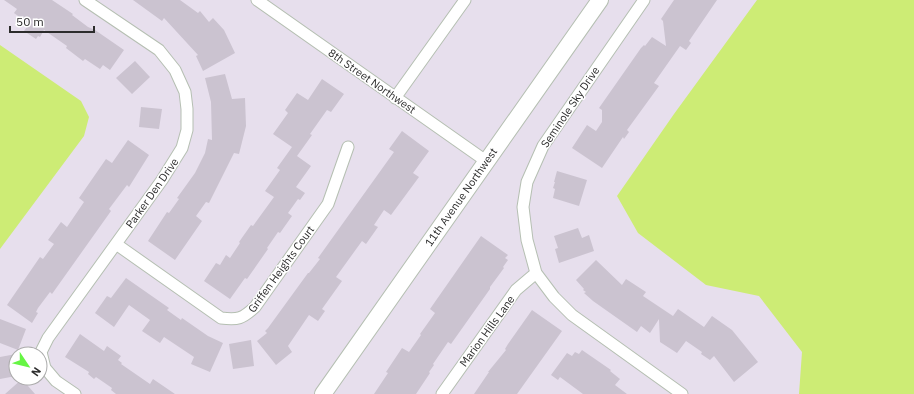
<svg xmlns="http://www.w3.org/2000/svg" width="914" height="394" font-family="'IBM Plex Sans',sans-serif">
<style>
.water{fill:#cdec75}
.building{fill:#cbc3d0}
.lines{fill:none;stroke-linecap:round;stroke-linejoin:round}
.street-casing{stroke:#b5bfb2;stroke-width:13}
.secondary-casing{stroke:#b5bfb2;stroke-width:18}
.street{stroke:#fff;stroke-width:11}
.secondary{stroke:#fff;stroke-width:16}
.labels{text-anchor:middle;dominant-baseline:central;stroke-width:3;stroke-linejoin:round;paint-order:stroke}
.street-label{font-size:11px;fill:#2c2c2c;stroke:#fff}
</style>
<rect width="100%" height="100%" fill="#e7dfed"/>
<path class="water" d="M757 0H914V394H799L802 352 759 296 706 285 638 233 617 196 674 114Z
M0 45 81 101 89 117 84 136 0 249Z"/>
<path class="building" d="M4 0H52L73 14 72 15 88 27 95 30 124 50 110 70 103 65 100 69 85 59 83 61 66 48 67 46 44 30 40 37 38 36 36 39 24 31 29 24 14 13 17 9Z
M133 0H180L198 13 200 11 209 22 213 18 224 30 235 53 203 71 196 56 198 55 164 18 162 21Z
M674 0H717L689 41 691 43 686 50 680 46 654 83 659 86 627 130 629 132 624 139 623 137 602 168 572 148 587 125 596 131 602 122V110L599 108 641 48 644 45 645 46 652 37 666 46 663 21 661 19Z
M135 61 150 77 132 94 116 78Z
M225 74 232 99 245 98 246 126 239 154 234 153 209 203 206 202 196 216 202 221 175 260 148 241 167 212 169 213 179 199 177 198 195 173 205 153 208 139 212 140 211 102 205 78Z
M322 79 344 94 331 112 327 110 310 134 312 135 297 156 311 166 296 187 305 193 300 200 298 199 288 213 292 216 280 233 278 232 267 248 268 249 247 279 245 278 230 299 204 281 216 263 220 265 226 255 230 258 240 243 239 242 251 225 253 226 274 197 265 191 280 170 277 168 292 147 273 134 288 113 285 110 297 93 308 100Z
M141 107 162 109 159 129 139 127Z
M402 131 429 151 413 173 419 177 391 215 384 210 374 225 378 227 366 244 362 241 336 277 342 281 322 309 325 311 318 321 309 315 288 346 292 352 276 365 257 341 267 333 265 331 268 328 308 273H309L320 259 318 258 394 152 389 149Z
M128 140 149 155 129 187 127 185 109 209 111 211 52 294 50 292 38 308 36 312 38 313 32 323 7 305 40 257 43 259 54 244 48 240 61 222 67 227 84 202 79 198 106 159 112 163Z
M557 171 587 180 579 206 553 198 555 189 553 188 555 182H554Z
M578 228 582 238 589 235 594 251 559 263 555 249 558 248 554 236Z
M481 236 508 255 505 258 508 260 503 267 504 268 490 287V289L451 344 448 342 433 364 434 365 429 372 430 373 416 394H374L388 373 386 372 402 348 409 352 421 335 420 334 435 313 430 309Z
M596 260 622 285 626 279 646 292 643 296 673 316 678 309 704 327 712 316 732 330 758 362 734 382 714 356 710 360 701 354 702 352 686 341 677 353 660 342 659 319 650 333 641 326 637 332 593 301 584 293 586 292 583 290 584 289 576 280Z
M126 278 169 308 167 310 181 320 182 318 208 336 223 343 210 372 191 364 194 357 164 337 160 343 142 331 150 320 129 305 114 327 95 313 107 296 111 298Z
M532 310 562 331 517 394H474L489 372H488L506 350 505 349 508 344Z
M0 319 26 329 18 350 0 343Z
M80 334 104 351 107 346 121 356 118 360 122 363 121 364 150 384 153 379 175 394H116L111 390 112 388 96 377 94 379 88 374 89 372 65 357Z
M251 340 254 366 233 369 229 344Z
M582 350 611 370 610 371 620 379 615 385 627 394H583L560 377 558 380 551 375 567 353 572 356 575 352 579 354Z
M16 354V376L0 379V357Z
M22 379 35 394H5Z"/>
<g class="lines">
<g class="street-casing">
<path id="street" d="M257 0 486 161
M644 0 543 146 527 182 523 207 527 240 536 273 554 297 572 315 682 394
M395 98 465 0
M116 244 221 318C238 320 242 319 255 307L328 204 348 147
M75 394 56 381 45 368 41 352 48 338 162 180 182 148 187 130V109L185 92 175 70 159 50 85 0
M442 394 516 290 536 273"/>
</g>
<g class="secondary-casing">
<path id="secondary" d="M323 394 600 0"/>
</g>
<use href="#street" class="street"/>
<use href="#secondary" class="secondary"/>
</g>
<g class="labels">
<g class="street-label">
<text transform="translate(372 81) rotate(35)">8th Street Northwest</text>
<text transform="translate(570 107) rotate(-56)">Seminole Sky Drive</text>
<text transform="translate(152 193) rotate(-55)">Parker Den Drive</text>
<text transform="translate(461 197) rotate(-55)">11th Avenue Northwest</text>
<text transform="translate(281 269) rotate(-54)">Griffen Heights Court</text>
<text transform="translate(487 331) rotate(-54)">Marion Hills Lane</text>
</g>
</g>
<g transform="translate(28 366) rotate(125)"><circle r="19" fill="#ffffff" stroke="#ababab"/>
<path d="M0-3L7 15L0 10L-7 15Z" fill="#66f544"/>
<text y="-6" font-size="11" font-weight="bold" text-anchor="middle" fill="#2c2c2c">N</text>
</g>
<path d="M10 26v6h84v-6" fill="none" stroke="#2c2c2c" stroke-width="2"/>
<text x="16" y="26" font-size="12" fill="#2c2c2c" stroke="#ffffff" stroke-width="3" paint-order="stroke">50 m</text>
</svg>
